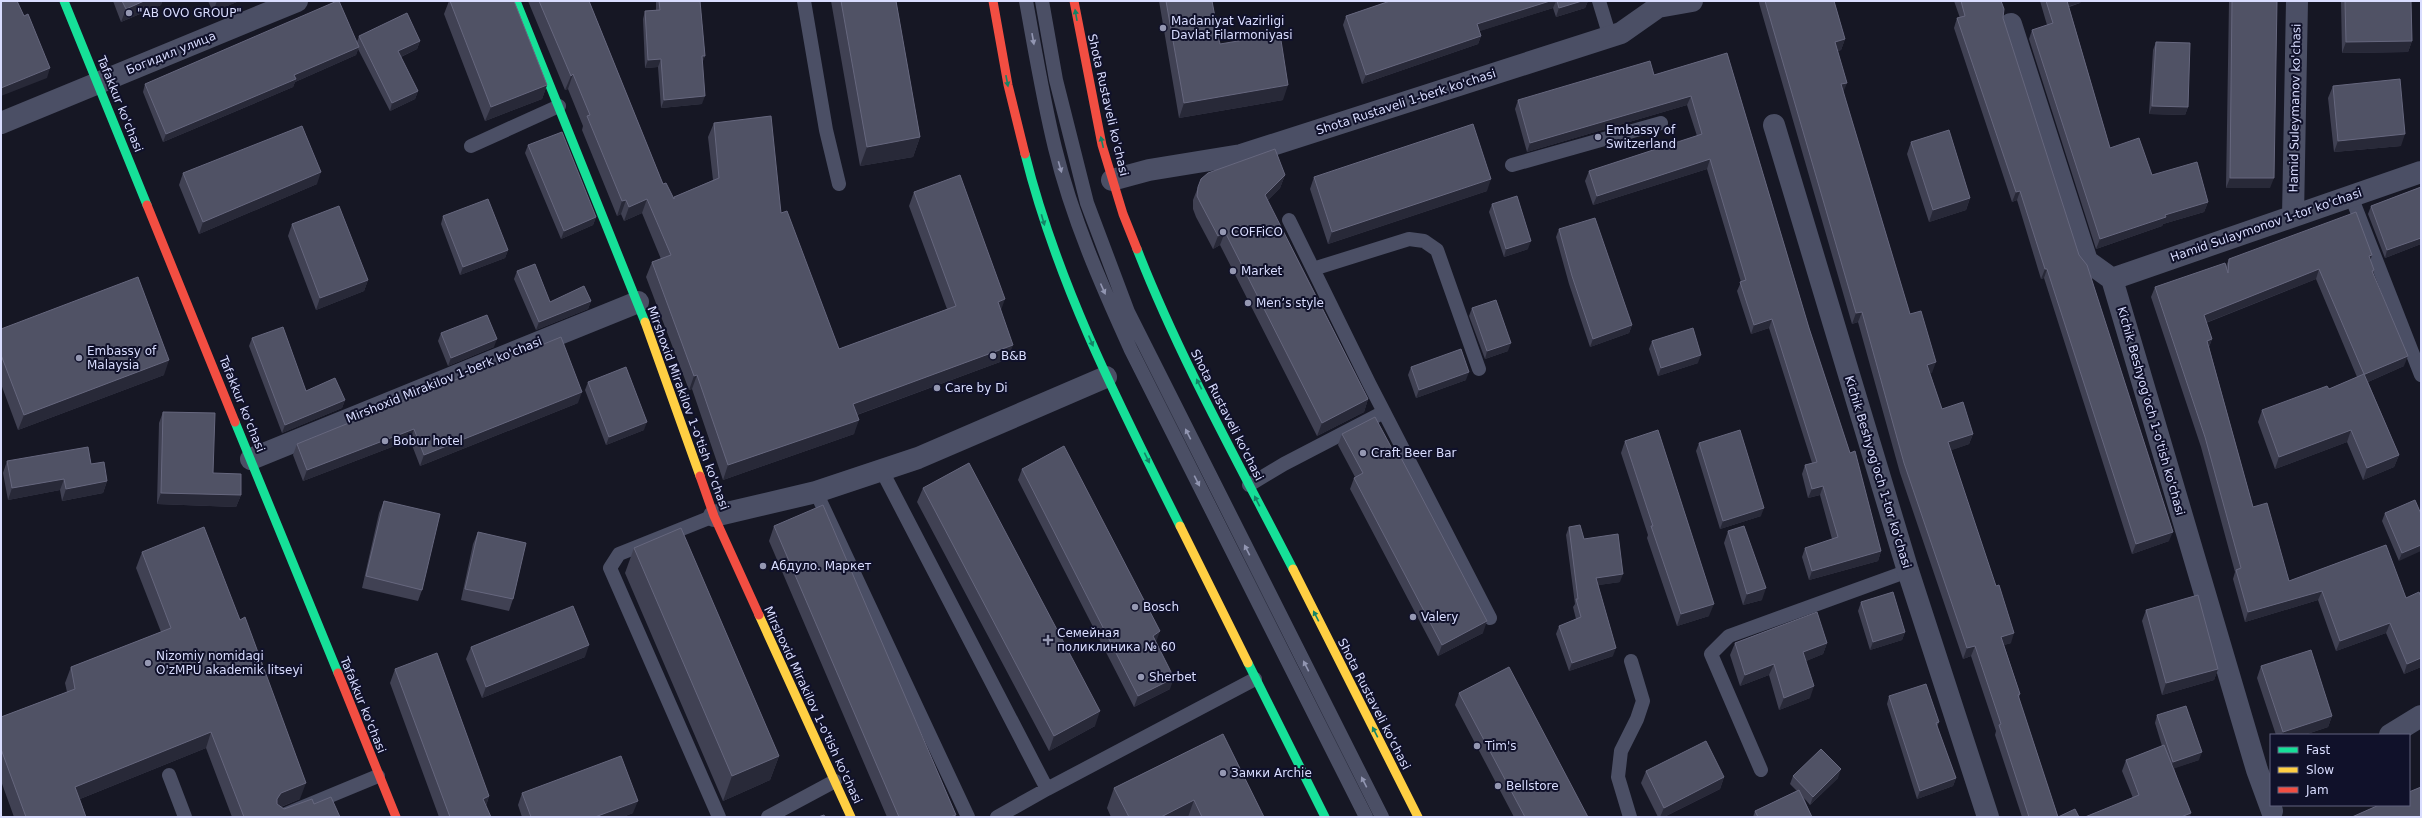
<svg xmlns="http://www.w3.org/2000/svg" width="2422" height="818" font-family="'DejaVu Sans',sans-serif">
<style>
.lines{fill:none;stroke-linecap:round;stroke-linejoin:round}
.lane{stroke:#4b4f65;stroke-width:14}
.street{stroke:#4b4f65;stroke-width:22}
.fast{stroke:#16e098;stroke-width:9}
.slow{stroke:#ffcf43;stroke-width:9}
.jam{stroke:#f24e42;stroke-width:9}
.wall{fill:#404153}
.shaded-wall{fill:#282938}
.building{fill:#505265;stroke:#66677e}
.oneway{fill:#138366}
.oneway2{fill:#9296b2}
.poi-dot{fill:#9598b2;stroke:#10112a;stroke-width:1.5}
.labels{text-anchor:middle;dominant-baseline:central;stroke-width:4;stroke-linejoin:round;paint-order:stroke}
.poi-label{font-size:12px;fill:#d9ddff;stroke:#10112a;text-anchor:start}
.street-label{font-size:12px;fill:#d9ddff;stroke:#10112a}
</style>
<rect width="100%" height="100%" fill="#161724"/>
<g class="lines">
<path class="lane" d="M804 1 826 130 839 184
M1026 1C1035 50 1043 99 1055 148 1072 218 1101 284 1131 350L1366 817
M1042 1 1056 80 1087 203 1128 312 1382 817
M1599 1 1610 37
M471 146 559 106
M1512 165 1661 123
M2351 196 2421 375
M1289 220 1369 383 1490 618
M1313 269 1409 239 1424 241 1437 250 1479 369
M881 469 1047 789 997 817
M1249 485 1284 464 1384 412
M816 492 968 817
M714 516 619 554 610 568 719 817
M1761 770 1711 654 1729 636 1908 571
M169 775 185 817
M1047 789 1255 679
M279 817 378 776
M768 817 835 781
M1630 817 1618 777 1621 751 1637 719 1643 701 1631 661"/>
<path class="street" d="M2011 24 2087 261 2112 279 2257 770 2272 811
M1 123 297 1
M1774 125 1908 571 1988 817
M1112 180 1149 170 1241 155 1621 33 1658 7 1692 1
M2293 216 2297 1
M2112 279 2421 172
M251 459 638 302
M714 516 816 492 918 458 1106 377
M2390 735 2421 716"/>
<path class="fast" d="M64 1 147 205
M516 1 645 322
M1025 154C1058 286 1120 406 1180 526
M1137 249C1180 359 1239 464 1293 569
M235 422 338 673
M1248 663 1325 817"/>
<path class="slow" d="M645 322 700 476
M1180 526 1248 663
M1293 569 1418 817
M759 615 851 817"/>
<path class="jam" d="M993 1 1008 85 1025 154
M1074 1 1102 145 1123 214 1137 249
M147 205 235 422
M700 476 714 516 759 615
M338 673 396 817"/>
</g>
<path class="wall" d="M113 1H162L161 5 121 22Z
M208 1H239L213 12Z
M449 1H514L547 85 542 99 485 121 444 14Z
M528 1H589L663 184 673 198 674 197 713 180 708 137 714 123 781 213 839 349 947 309 909 206 914 192 1001 310 1008 359 857 415 854 434 723 480 692 389 689 390 646 277 652 262 661 259 642 213 624 221 621 214 617 216 582 130 583 126 568 89 565 90Z
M656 1H700L705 56 702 62V104L661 108 658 67 645 68 643 19 645 11 656 10Z
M831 1H896L920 137 913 157 860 166Z
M1159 1H1212L1220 44 1283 100 1179 118Z
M1390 1H1588L1585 8 1556 17 1553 8 1479 31 1481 36 1478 44 1362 84 1343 25 1346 16Z
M1759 1H1834L1845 39 1841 50 1838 51 1843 92 1910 314 1932 373H1930L1942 409 1973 434 1969 444 1951 450 2011 643 2004 645 2020 694 2019 698 2058 817H2079H2022L1995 735 1996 731 1971 656 1963 659 1900 473 1858 322 1852 324 1759 3Z
M1954 1H2001L2003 18 2169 541 2132 554 2044 278 2041 279 2017 200 2012 202 1954 28 1957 18H1960Z
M2040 1H2081L2080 3 2069 7 2110 148 2152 175 2208 202 2204 212 2163 224 2162 226 2096 249 2029 39 2032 30 2047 25Z
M2229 1H2277L2270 188H2226Z
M2341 1H2411L2412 41 2408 52 2342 53Z
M359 36 420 41 417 49 401 57 418 91 415 99 390 111 358 49 356 55 295 82 293 87 163 142 143 92 145 84 357 42Z
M2156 42 2188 107 2185 115 2149 114 2153 50Z
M1727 53 1809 328 1881 551 1878 561 1809 580 1802 557 1805 548 1832 539 1820 495 1808 498 1802 474 1805 465 1812 463 1769 328 1751 334 1737 291 1741 282 1707 169 1593 205 1585 181 1589 171 1697 136 1687 105 1527 152 1515 109 1518 100 1654 75Z
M2333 86 2401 146 2334 152 2328 98Z
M1911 142 1970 198 1966 210 1929 222 1907 154Z
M528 145 596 217 593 225 561 239 525 153Z
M183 173 317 184 199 234 179 185Z
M1285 175 1280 188 1267 201 1368 399 1364 412 1317 436 1220 245 1213 249 1196 217 1193 209V200L1198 187Z
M1314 177 1487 191 1328 244 1310 189Z
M2421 187V244L2385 258 2368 214 2371 206Z
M1492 204 1528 249 1504 257 1489 212Z
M443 216 508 250 505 258 460 275 441 224Z
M292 224 368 280 364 291 316 310 288 236Z
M1559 229 1632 325 1629 333 1590 347 1569 284 1556 237Z
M2372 255 2370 260 2374 270 2373 273 2404 366 2368 382 2399 455 2394 467 2363 480 2347 442 2275 469 2258 422 2262 410 2329 389 2357 377 2316 279 2206 323 2212 339 2209 347 2253 507 2289 581 2386 545 2421 667 2404 674 2386 633 2336 651 2318 600 2245 622 2233 579 2235 572 2201 447 2151 297 2155 287 2226 266 2229 259Z
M517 271 550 302 591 301 588 309 536 330 514 279Z
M1472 308 1508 351 1485 359 1469 316Z
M1 327 2 329 164 375 18 430 1 384Z
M441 333 494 347 448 366 438 341Z
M252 338 306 391 345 400 342 408 282 433 249 346Z
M1652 341 1698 363 1658 376 1649 349Z
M1411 367 1466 380 1416 398 1408 375Z
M588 382 644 430 606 445 585 390Z
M578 403 420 466 410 440 303 481 293 455 297 444Z
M163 412 213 473 241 495 236 507 157 504 159 423Z
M1342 434 1396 456 1483 633 1438 656 1350 489 1354 478 1355 477 1338 445Z
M1625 441 1709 616 1677 626 1647 538 1648 535 1621 453Z
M1699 443 1761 516 1720 529 1696 451Z
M7 461 91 464 107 481 103 493 62 501 60 490 8 500 3 473Z
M1022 469 1156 642 1170 689 1134 707 1018 480Z
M923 488 1095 726 1049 751 917 502Z
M384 501 422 590 418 601 362 588 379 513Z
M2385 513 2421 514 2399 561 2382 521Z
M774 526 955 817H887L769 541Z
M1569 527 1584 539 1620 582 1598 585 1613 656 1569 671 1556 634 1559 626 1576 619 1573 607 1575 604 1566 535Z
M1728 531 1762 600 1743 605 1724 543Z
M478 532 513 599 509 611 461 600 473 544Z
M634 548 779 756 770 780 723 801 625 573Z
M142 552 300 799 281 807 284 809 314 804 340 817H232L206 748 80 799 86 817H14L1 781V717L67 692 65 683 71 667 161 632 136 568Z
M1861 602 1905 632 1902 640 1870 650 1858 611Z
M2146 610 2218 669 2214 680 2162 695 2142 621Z
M1735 643H1827L1823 654 1806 661 1810 698 1779 710 1769 675 1740 686 1730 655Z
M471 647 585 657 482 698 466 659Z
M2261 666 2332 716 2328 727 2304 735H2276L2257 678Z
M395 669 489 796 486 806 491 817H439L390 683Z
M1459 693 1588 817H1514L1455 705Z
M1889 696 1939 722 1937 727 1956 778 1953 786 1917 799 1887 704Z
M2157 715 2199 760 2174 768 2190 817 2133 798 2122 771 2126 760 2162 746 2155 723Z
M1223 734 1264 817H1111L1107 808 1114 788Z
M1646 771 1724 777 1720 789 1664 817H1658L1641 783Z
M1793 776 1838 778 1810 805 1804 798 1812 817H1753L1755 811 1797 791 1790 784Z
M522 793 633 813 623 817H522L518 805Z"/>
<path class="shaded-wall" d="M144 1H162L161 5 121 22 126 9Z
M217 1H239L213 12Z
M1550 1H1556L1553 8 1474 33 1477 24Z
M1582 1H1588L1585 8 1556 17 1559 8Z
M2066 1H2081L2080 3 2063 8Z
M1481 36 1478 44 1362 84 1366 75Z
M1845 39 1841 50 1831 53 1835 42Z
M420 41 417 49 396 59 398 51Z
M2412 41 2408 52 2342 53 2346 42Z
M359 47 356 55 295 82 293 87 163 142 166 134 294 75Z
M702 56H705L702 64Z
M661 59 658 67 645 68 648 60Z
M50 68 47 78 1 96V88Z
M573 74 568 89 565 90 571 76Z
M1847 83 1843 93 1841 84Z
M547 85 542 99 485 121 491 107Z
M1288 85 1283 100 1179 118 1184 103Z
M418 91 415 99 390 111 392 103Z
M705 96 702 104 661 108 664 100Z
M1691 96 1687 105 1527 152 1530 143Z
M2152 106 2188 107 2185 115 2149 114Z
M2405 134 2401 146 2334 152 2338 141Z
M920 137 913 157 860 166 867 147Z
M1710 159 1707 169 1593 205 1597 196Z
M321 172 317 184 199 234 203 222Z
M1285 175 1280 188 1260 208 1265 195Z
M2230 178H2274L2270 188H2226Z
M1491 179 1487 191 1328 244 1332 232Z
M2020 191 2017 200 2012 202 2016 192Z
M1970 198 1966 210 1929 222 1933 210Z
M647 199 642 213 624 221 629 207Z
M626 200 621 214 617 216 622 201Z
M2208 202 2204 212 2163 224 2162 226 2096 249 2100 239 2165 215Z
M596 217 593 225 561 239 564 231Z
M1225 232 1220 245 1213 249 1218 236Z
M2421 238V244L2385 258 2387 250Z
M1531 241 1528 249 1504 257 1506 249Z
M508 250 505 258 460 275 463 267Z
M2372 255 2369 265V256Z
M2045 269H2047L2044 278 2041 279Z
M2319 269 2316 279 2200 325 2204 315Z
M368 280 364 291 316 310 320 298Z
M1005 299 1000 313 998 302Z
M591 301 588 309 536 330 539 322Z
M1862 312 1858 322 1852 324 1856 313Z
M1772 319 1769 328 1751 334 1754 325Z
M1632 325 1629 333 1590 347 1593 339Z
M497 339 494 347 448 366 451 358Z
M2212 339 2208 349 2207 341Z
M1511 343 1508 351 1485 359 1487 351Z
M1013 345 1008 359 848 418 853 404Z
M1701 355 1698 363 1658 376 1661 368Z
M2408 356 2404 366 2361 385 2364 375Z
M169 360 164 375 18 430 24 415Z
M1936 362 1932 373 1923 375 1927 365Z
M1469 372 1466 380 1416 398 1419 390Z
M697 375 692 389 689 390 694 376Z
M582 392 578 403 420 466 424 455Z
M1368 399 1364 412 1317 436 1322 423Z
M345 400 342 408 282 433 285 425Z
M859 420 854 434 723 480 728 465Z
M647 422 644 430 606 445 609 437Z
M414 429 410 440 303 481 307 470Z
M2351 430 2347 442 2275 469 2279 457Z
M1973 434 1969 444 1944 453 1948 442Z
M2399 455 2394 467 2363 480 2367 468Z
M64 479 60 490 8 500 12 488Z
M107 481 103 493 62 501 66 489Z
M1823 486 1820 495 1808 498 1812 489Z
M161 493 241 495 236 507 157 504Z
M1764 508 1761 516 1720 529 1723 521Z
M2173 532 2169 541 2132 554 2136 544Z
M2421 545V551L2399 561 2402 553Z
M1881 551 1878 561 1809 580 1812 571Z
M1623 574 1620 582 1593 586 1596 578Z
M1766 588 1762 600 1743 605 1747 594Z
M2322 591 2318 600 2245 622 2248 612Z
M1714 604 1709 616 1677 626 1681 614Z
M1487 621 1483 633 1438 656 1442 645Z
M2390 623 2386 633 2336 651 2340 641Z
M1160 631 1156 642 1149 647 1153 636Z
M1905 632 1902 640 1870 650 1873 642Z
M2014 633 2011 643 1998 647 2001 637Z
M1827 643 1823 654 1799 664 1803 652Z
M589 645 585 657 482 698 486 687Z
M1975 646 1971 656 1963 659 1967 648Z
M1616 648 1613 656 1569 671 1572 663Z
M2421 658V667L2404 674 2407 664Z
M1774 664 1769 675 1740 686 1745 675Z
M2218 669 2214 680 2162 695 2166 683Z
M1174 678 1170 689 1134 707 1138 696Z
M1814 686 1810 698 1779 710 1784 698Z
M1100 711 1095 726 1049 751 1054 736Z
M2332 716 2328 727 2304 735H2282L2283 732Z
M211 732 206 748 70 803 75 787Z
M2202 752 2199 760 2170 770 2173 762Z
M779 756 770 780 723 801 732 776Z
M1841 769 1838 778 1810 805 1813 797Z
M1724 777 1720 789 1664 817H1660L1664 808Z
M1956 778 1953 786 1917 799 1920 791Z
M306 783 300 799 275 809 277 799 281 793Z
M489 796 484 811 483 799Z
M1194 800 1188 817H1161Z
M638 801 633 813 623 817H595Z
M2191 813 2190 817H2181Z"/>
<path class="building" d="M1 1H17L24 16 28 14 50 68 1 88Z
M122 1H144L126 9Z
M337 1H339L359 47 294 75 296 79 166 134 145 84Z
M450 1H514L547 85 491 107Z
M539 1H589L663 184 666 183 674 199V197L719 178 714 123 771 116 781 213 787 211 839 349 956 306 914 192 960 175 1005 299 998 302 1013 345 853 404 859 420 728 465 697 375 694 376 652 262 671 255 647 199 629 207 626 200 622 201 587 116 590 115 573 74 571 76Z
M659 1H700L705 56H702L705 96 664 100 661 59 648 60 645 11 660 10Z
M841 1H896L920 137 867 147Z
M1166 1H1212L1220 44 1280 34 1288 85 1184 103Z
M1390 1H1550L1477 24 1481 36 1366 75 1346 16Z
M1557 1H1582L1559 8Z
M1765 1H1834L1845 39 1835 42 1847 83 1841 84 1910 314 1921 311 1936 362 1927 365 1942 409 1963 402 1973 434 1948 442 1996 586 1999 585 2014 633 2001 637 2020 694 2018 695 2058 817 2075 809 2079 817H2029L1999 725 2001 724 1975 646 1967 648 1904 463 1862 312 1856 313Z
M1961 1H2001L2004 9 2003 18 2079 255 2087 265 2173 532 2136 544 2047 269H2045L2020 191 2016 192 1957 18 1965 16Z
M2046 1H2067L2110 148 2139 138 2152 175 2197 162 2208 202 2165 215 2166 217 2100 239 2032 30 2053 23Z
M2232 1H2277L2274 178H2230Z
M2345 1H2411L2412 41 2346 42Z
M407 13 420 41 398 51 418 91 392 103 359 36Z
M2156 42 2190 43 2188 107 2152 106Z
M1727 53 1809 328 1850 453 1855 451 1881 551 1812 571 1805 548 1838 537 1823 486 1812 489 1805 465 1817 462 1772 319 1754 325 1740 282 1746 280 1710 159 1597 196 1589 171 1702 134 1691 96 1530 143 1518 100 1650 61 1654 75Z
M2400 79 2405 134 2338 141 2333 86Z
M1473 124 1491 179 1332 232 1314 177Z
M302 126 321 172 203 222 183 173Z
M1949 130 1970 198 1933 210 1911 142Z
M562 132 596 217 564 231 528 145Z
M1275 149 1285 175 1265 195 1368 399 1322 423 1225 232 1218 236 1201 204 1197 196 1198 187 1201 179 1208 173Z
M2421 187V238L2387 250 2371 206Z
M1517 196 1531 241 1506 249 1492 204Z
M488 199 508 250 463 267 443 216Z
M339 206 368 280 320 298 292 224Z
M2356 212 2372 255 2369 256 2374 270 2372 271 2408 356 2365 374H2364L2319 269 2204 315 2212 339 2207 341 2253 507 2267 503 2289 581 2386 545 2406 598 2419 592 2421 597V658L2407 664 2390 623 2340 641 2322 591 2248 612 2236 570 2241 568 2205 437 2155 287 2225 263 2228 273 2229 259Z
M1595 218 1632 325 1593 339 1572 276 1559 229Z
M535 264 550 302 584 286 591 301 539 322 517 271Z
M138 277 169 360 24 415 1 355V329Z
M1496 300 1511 343 1487 351 1472 308Z
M487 315 497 339 451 358 441 333Z
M283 327 306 391 335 378 345 400 285 425 252 338Z
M1693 328 1701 355 1661 368 1652 341Z
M561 337 582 392 424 455 414 429 307 470 297 444Z
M1461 349 1469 372 1419 390 1411 367Z
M626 367 647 422 609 437 588 382Z
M2364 374 2399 455 2367 468 2351 430 2279 457 2262 410 2327 386 2329 389Z
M163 412 215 413 213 473 241 474V495L161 493Z
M1375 417 1396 456 1399 454 1487 621 1442 645 1354 478 1363 473 1342 434Z
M1658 430 1714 604 1681 614 1651 526H1653L1625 441Z
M1740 430 1764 508 1723 521 1699 443Z
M1064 446 1160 631 1153 636 1174 678 1138 696 1022 469Z
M88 447 91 464 104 462 107 481 66 489 64 479 12 488 7 461Z
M969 463 1100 711 1054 736 923 488Z
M2415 500 2421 514V545L2402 553 2385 513Z
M384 501 440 514 422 590 366 576Z
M823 505 956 815 950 817H899L774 526Z
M1580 525 1584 539 1618 534 1623 574 1596 578 1616 648 1572 663 1559 626 1581 617 1576 599H1578L1569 527Z
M1744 526 1766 588 1747 594 1728 531Z
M204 527 240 620 245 617 306 783 281 793 277 799V804L284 809 312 799 314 804 331 797 340 817H244L211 732 75 787 86 817H26L1 749V717L75 689 71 667 171 628 142 552Z
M681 528 779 756 732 776 634 548Z
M478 532 526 543 513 599 465 589Z
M1893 592 1905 632 1873 642 1861 602Z
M2198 595 2218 669 2166 683 2146 610Z
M573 606 589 645 486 687 471 647Z
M1817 612 1827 643 1803 652 1814 686 1784 698 1774 664 1745 675 1735 643Z
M2311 650 2332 716 2283 732 2261 666Z
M437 653 489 796 483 799 491 817H450L395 669Z
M1509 667 1588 817H1525L1459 693Z
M1926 684 1939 722 1936 723 1956 778 1920 791 1889 696Z
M2186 706 2202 752 2173 762 2157 715Z
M1223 734 1264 817H1202L1194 800 1161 817H1129L1114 788Z
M1706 741 1724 777 1664 808 1646 771Z
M2164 745 2191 813 2181 817H2085L2139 795 2126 760Z
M1821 749 1841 769 1813 797 1793 776Z
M621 756 638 801 595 817H531L522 793Z
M2421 787V817H2352L2379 805H2409V792Z
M1799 790 1812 817H1758L1755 811Z
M824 815 825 817H818Z"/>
<defs><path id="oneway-solid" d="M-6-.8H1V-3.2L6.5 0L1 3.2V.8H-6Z"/></defs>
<g class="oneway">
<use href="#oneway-solid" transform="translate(1076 15) rotate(-100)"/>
<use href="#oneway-solid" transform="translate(1007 81) rotate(79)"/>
<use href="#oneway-solid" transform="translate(1102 142) rotate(-103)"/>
<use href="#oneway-solid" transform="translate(1043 220) rotate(74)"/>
<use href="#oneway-solid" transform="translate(1091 341) rotate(67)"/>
<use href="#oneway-solid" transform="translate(1199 384) rotate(-117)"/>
<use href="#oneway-solid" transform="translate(1147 458) rotate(64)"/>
<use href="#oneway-solid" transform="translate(1257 501) rotate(-117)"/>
<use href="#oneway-solid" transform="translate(1316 616) rotate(-117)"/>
<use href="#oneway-solid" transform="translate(1375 732) rotate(-117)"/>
</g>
<g class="oneway2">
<use href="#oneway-solid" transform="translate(1033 39) rotate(80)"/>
<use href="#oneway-solid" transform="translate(1060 167) rotate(74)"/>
<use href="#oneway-solid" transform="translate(1103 289) rotate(66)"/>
<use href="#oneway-solid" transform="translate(1188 434) rotate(-117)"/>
<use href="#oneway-solid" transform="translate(1197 481) rotate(63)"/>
<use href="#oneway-solid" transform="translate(1247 550) rotate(-117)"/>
<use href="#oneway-solid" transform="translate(1306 666) rotate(-117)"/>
<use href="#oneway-solid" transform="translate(1364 782) rotate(-117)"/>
</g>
<g class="poi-dot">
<circle cx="129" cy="13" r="4"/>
<circle cx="1163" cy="28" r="4"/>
<circle cx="1598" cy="137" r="4"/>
<circle cx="1223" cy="232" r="4"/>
<circle cx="1233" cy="271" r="4"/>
<circle cx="1248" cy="303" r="4"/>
<circle cx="993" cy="356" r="4"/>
<circle cx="79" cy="358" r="4"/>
<circle cx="937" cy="388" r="4"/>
<circle cx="385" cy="441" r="4"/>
<circle cx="1363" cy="453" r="4"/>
<circle cx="763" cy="566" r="4"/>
<circle cx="1135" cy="607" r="4"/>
<circle cx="1413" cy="617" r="4"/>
<path d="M1046 634h4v4h4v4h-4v4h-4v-4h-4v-4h4z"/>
<circle cx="148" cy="663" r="4"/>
<circle cx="1141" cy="677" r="4"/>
<circle cx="1477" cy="746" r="4"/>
<circle cx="1223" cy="773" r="4"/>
<circle cx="1498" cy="786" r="4"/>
</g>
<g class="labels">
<g class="poi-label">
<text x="137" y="13">"AB OVO GROUP"</text>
<text x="1171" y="21">Madaniyat Vazirligi<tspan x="1171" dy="14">Davlat Filarmoniyasi</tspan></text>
<text x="1606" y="130">Embassy of<tspan x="1606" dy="14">Switzerland</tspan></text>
<text x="1231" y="232">COFFiCO</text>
<text x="1241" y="271">Market</text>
<text x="1256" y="303">Men’s style</text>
<text x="87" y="351">Embassy of<tspan x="87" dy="14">Malaysia</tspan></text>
<text x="1001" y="356">B&amp;B</text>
<text x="945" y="388">Care by Di</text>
<text x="393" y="441">Bobur hotel</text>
<text x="1371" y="453">Craft Beer Bar</text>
<text x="771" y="566">Абдуло. Маркет</text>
<text x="1143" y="607">Bosch</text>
<text x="1421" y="617">Valery</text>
<text x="1057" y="633">Семейная<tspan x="1057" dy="14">поликлиника № 60</tspan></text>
<text x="156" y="656">Nizomiy nomidagi<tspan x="156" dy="14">O'zMPU akademik litseyi</tspan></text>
<text x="1149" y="677">Sherbet</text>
<text x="1485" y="746">Tim's</text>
<text x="1231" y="773">Замки Archie</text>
<text x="1506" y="786">Bellstore</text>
</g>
<g class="street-label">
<text transform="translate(171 53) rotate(-22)">Богидил улица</text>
<text transform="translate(1406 102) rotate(-18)">Shota Rustaveli 1-berk ko'chasi</text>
<text transform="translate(120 104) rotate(68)">Tafakkur ko'chasi</text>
<text transform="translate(1108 105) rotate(77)">Shota Rustaveli ko'chasi</text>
<text transform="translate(2295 108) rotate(-89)">Hamid Suleymanov ko'chasi</text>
<text transform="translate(2266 225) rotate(-19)">Hamid Sulaymonov 1-tor ko'chasi</text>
<text transform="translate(444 380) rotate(-22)">Mirshoxid Mirakilov 1-berk ko'chasi</text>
<text transform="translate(242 404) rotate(68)">Tafakkur ko'chasi</text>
<text transform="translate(688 408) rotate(70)">Mirshoxid Mirakilov 1-o'tish ko'chasi</text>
<text transform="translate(2151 411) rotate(74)">Kichik Beshyog'och 1-o'tish ko'chasi</text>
<text transform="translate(1227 415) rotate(63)">Shota Rustaveli ko'chasi</text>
<text transform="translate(1878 472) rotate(73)">Kichik Beshyog'och 1-tor ko'chasi</text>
<text transform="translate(1374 704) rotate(63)">Shota Rustaveli ko'chasi</text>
<text transform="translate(363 705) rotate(68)">Tafakkur ko'chasi</text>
<text transform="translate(813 705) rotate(65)">Mirshoxid Mirakilov 1-o'tish ko'chasi</text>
</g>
</g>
<rect width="2422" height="818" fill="none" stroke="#d9ddff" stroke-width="4"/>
<rect x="2270" y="734" width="140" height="72" fill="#10112a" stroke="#60637f"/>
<rect x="2278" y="747" width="20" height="6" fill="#16e098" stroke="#60637f"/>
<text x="2306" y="754" font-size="12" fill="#d9ddff">Fast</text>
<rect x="2278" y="767" width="20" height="6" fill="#ffcf43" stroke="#60637f"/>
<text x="2306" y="774" font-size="12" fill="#d9ddff">Slow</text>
<rect x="2278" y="787" width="20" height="6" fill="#f24e42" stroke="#60637f"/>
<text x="2306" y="794" font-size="12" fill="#d9ddff">Jam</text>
</svg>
